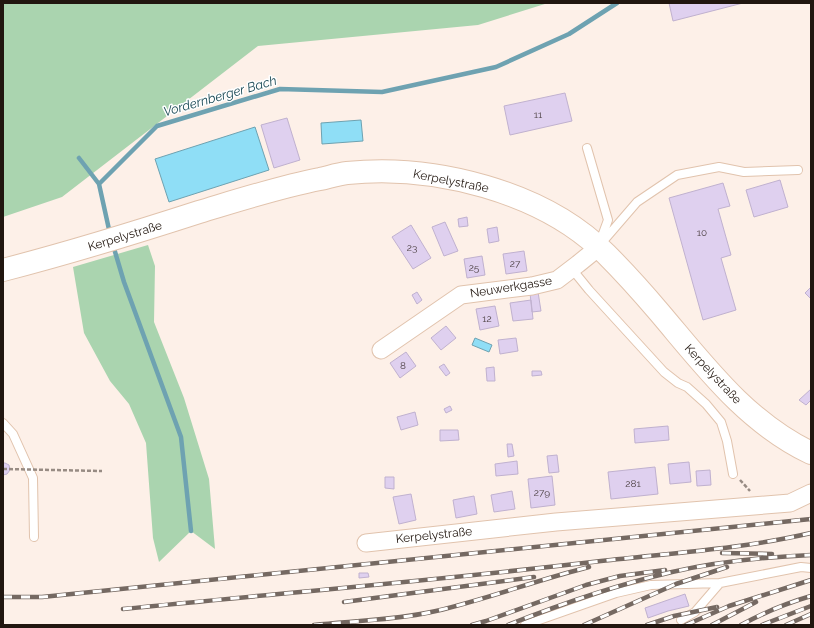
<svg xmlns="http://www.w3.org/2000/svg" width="814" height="628" font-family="Raleway,sans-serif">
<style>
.green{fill:#aad4af}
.water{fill:#8fdef6;stroke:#6ea2b1}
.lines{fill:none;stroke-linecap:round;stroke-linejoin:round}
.stream{stroke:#6ea2b1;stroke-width:4.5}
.building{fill:#dfd0ef;stroke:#c0b1cf}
.lane-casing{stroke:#e1c3ad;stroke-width:10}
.street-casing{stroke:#e1c3ad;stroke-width:19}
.secondary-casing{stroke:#e1c3ad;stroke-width:24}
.path{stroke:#978b83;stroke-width:2.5;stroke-dasharray:4 2;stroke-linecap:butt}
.lane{stroke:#fff;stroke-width:8}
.street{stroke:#fff;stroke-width:17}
.secondary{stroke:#fff;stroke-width:22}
.rail-casing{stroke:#756962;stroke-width:4.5}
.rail{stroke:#fff;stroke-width:3;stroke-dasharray:9;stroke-linecap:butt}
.path-bridge{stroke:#978b83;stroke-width:2.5;stroke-dasharray:4 2;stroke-linecap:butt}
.labels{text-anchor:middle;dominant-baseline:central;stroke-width:3;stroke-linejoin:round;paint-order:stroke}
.number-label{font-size:10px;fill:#504447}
.street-label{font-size:12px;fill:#21160f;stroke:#fff}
.water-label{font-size:13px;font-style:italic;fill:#184753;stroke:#fff}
</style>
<rect width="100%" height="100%" fill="#fdf0e8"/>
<path class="green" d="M3 3H548L478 25 258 46 62 197 3 217Z
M148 245 155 266 154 322 184 398 209 479 215 549 191 531 159 562 153 538 146 443 129 404 110 381 84 333 73 267Z"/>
<path class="water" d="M361 120 363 141 322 144 321 123Z
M255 127 269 170 169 202 155 159Z
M475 338 492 345 489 352 472 345Z"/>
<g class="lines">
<path class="stream" d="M79 158 99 184
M110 234 99 184 157 126 280 89 382 92 496 67 569 34 617 3
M113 245 124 282 181 437 191 531"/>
</g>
<path class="building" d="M669 3H743L673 21Z
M565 93 572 121 510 135 504 106Z
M287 118 300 160 274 168 261 125Z
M780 180 788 207 754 217 746 190Z
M723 183 730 206 718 209 731 255 721 258 736 310 703 320 669 198Z
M467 217 468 226 459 227 458 219Z
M445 222 458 251 444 256 432 227Z
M411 225 431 258 413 269 392 237Z
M497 227 499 241 489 243 487 229Z
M524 251 527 271 506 274 503 254Z
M482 256 485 275 467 278 464 259Z
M811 287V299L805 293Z
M417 292 422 300 417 304 412 295Z
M538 292 541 311 532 312 530 293Z
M531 300 533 319 513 321 510 303Z
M495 306 499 326 480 330 476 309Z
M446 326 456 338 441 350 431 338Z
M516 338 518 351 500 354 498 340Z
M406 352 416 366 400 378 390 363Z
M444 364 450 373 446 376 439 367Z
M494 367 495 381H487L486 368Z
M532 371H541L542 375 532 376Z
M811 389V400L806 405 799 400Z
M450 406 452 410 446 413 444 409Z
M415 412 418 425 401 430 397 417Z
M668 426 669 440 635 443 634 429Z
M440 430H458L459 440 440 441Z
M507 444H512L514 456 508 457Z
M557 455 559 472 549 473 547 456Z
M517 461 518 474 496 476 495 464Z
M689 462 691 482 670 484 668 464Z
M3 463H5L9 465 10 470 7 474 3 475Z
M655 467 658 494 611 499 608 472Z
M710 470 711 485 697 486 696 471Z
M552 476 555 505 531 508 528 479Z
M385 477H394V489L385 488Z
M512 491 515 509 494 512 491 495Z
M411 494 416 520 399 524 393 497Z
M474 496 477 514 456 518 453 500Z
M359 573H368L369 577 359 578Z
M685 594 689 606 668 611 648 618 645 608Z"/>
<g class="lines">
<g class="lane-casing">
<path id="lane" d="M587 148 608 220 601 239
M599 246 637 202 677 175 719 167 744 172 798 170
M572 269 589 290 664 372 678 383 687 387 706 404 721 422 727 441 733 474
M3 423 13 434 33 478 34 537
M681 620 695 612 720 583 801 567 811 568
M525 625 616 593 651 585 720 583"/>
</g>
<g class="street-casing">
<path id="street" d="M381 350 461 295 532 286 557 280 578 264 599 247
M366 543 556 522 790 503 811 493"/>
</g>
<g class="secondary-casing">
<path id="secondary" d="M3 270C69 253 134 233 199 212 239 200 279 187 320 179 329 177 338 174 347 173 433 164 543 191 606 254 624 272 642 292 659 312 704 365 746 422 811 453"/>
</g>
<path class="path" d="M740 480 750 491"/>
<use href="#lane" class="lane"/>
<use href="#street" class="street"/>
<use href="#secondary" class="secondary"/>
<g class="rail-casing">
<path id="rail" d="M722 553 772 554
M3 597H42L811 519
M344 602 534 577
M123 609C282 593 442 580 601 561 671 553 742 549 811 533
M314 625C353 621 397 620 436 611 487 599 537 580 589 567
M472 625 486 621 586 585 620 576 665 570
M508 625C561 604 616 585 672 572 716 562 766 557 811 555
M584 625 676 584 727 567
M647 625 674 616 717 607
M686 625 729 606 811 580
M712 625 756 602
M741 625C763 613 787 603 811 596
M762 625 811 606
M786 625 811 614"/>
</g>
<use href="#rail" class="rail"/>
<path class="path-bridge" d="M3 469 102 471"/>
</g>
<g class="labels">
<g class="number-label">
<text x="538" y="114">11</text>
<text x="702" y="232">10</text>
<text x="412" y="247">23</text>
<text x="515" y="263">27</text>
<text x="474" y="267">25</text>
<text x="487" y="318">12</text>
<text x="403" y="365">8</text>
<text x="633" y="483">281</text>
<text x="542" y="492">279</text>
</g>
<g class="street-label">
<text transform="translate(451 181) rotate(11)">Kerpelystraße</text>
<text transform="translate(125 236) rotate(-17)">Kerpelystraße</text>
<text transform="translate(511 287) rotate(-9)">Neuwerkgasse</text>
<text transform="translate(713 374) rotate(47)">Kerpelystraße</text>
<text transform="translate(434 535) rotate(-6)">Kerpelystraße</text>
</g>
<g class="water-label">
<text transform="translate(220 96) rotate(-16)">Vordernberger Bach</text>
</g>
</g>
<rect width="814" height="628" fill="none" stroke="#21160f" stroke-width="8"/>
</svg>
